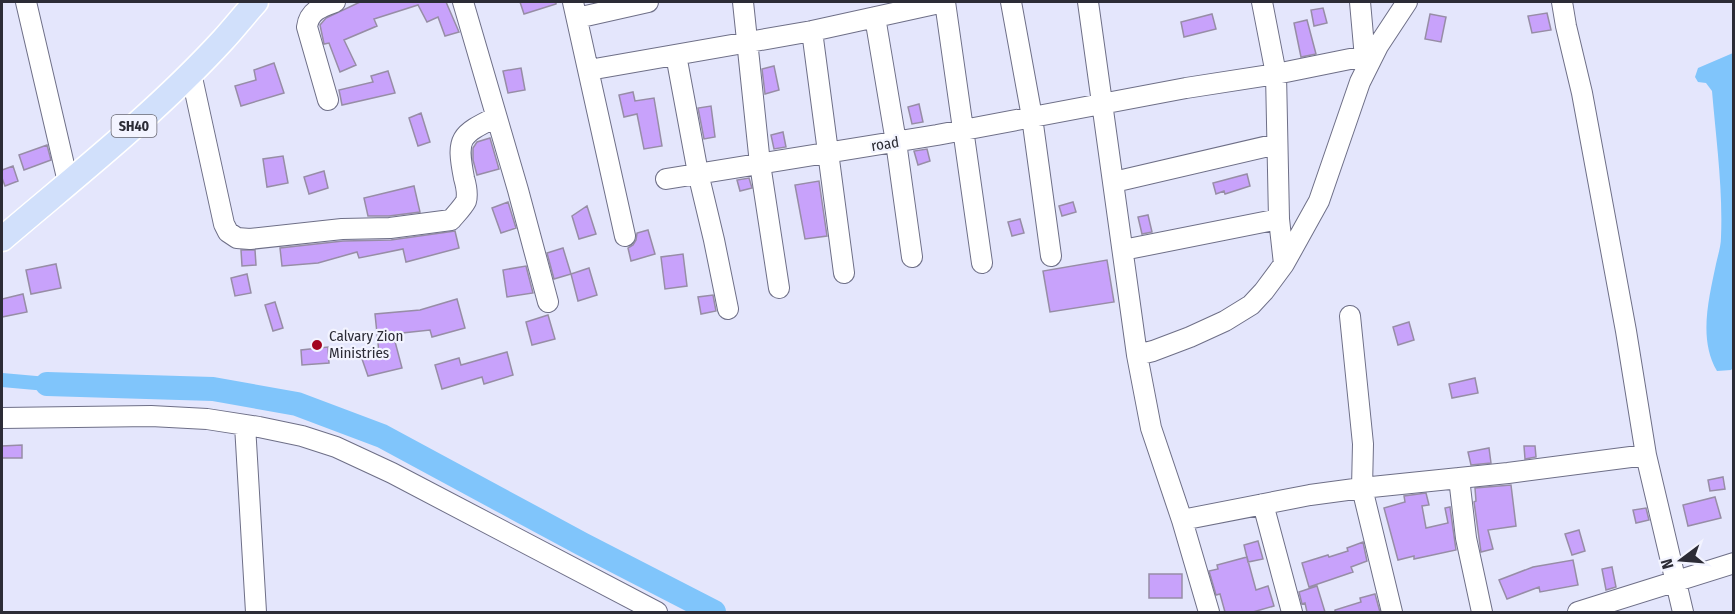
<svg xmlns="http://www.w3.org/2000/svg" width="1735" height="614" font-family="'Fira Sans Condensed',sans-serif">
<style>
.water{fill:#80c5fb}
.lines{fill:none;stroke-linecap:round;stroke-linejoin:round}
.canal{stroke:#80c5fb;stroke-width:14}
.river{stroke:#80c5fb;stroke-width:24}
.building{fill:#c8a2fb;stroke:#978da6;stroke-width:1.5}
.minor-casing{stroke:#6e6f87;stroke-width:22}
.major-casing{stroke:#fff;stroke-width:27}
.minor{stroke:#fff;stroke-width:20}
.major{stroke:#d1e0fb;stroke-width:24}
.poi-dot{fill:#a3051f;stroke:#f3f4ff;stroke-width:2}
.labels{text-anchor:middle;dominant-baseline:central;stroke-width:4.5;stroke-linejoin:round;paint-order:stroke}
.shield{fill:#f3f4ff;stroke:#686872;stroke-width:1.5}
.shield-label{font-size:14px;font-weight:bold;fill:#2c2c36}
.street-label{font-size:15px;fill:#2c2c36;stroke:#f3f4ff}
.poi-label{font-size:15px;fill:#2c2c36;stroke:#f3f4ff;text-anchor:start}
</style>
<rect width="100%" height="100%" fill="#e4e6fc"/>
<path class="water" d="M1733 53V368L1731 370 1717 371C1698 339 1709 298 1716 264 1718 255 1721 246 1721 237 1723 188 1716 139 1712 91L1706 83 1698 82 1695 77 1698 68Z"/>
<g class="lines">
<path class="canal" d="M2 380 47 384"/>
<path class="river" d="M47 384 213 389 297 404 382 436 582 544 714 612"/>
</g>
<path class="building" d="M360 2H446L459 32 445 36 438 17 427 22 418 5 374 19 377 26 344 40 356 65 340 72 329 43 324 44 320 25 326 18Z
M520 2H556V4L524 14Z
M1323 8 1327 23 1314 26 1311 10Z
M1547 13 1551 30 1532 33 1528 16Z
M1212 14 1216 29 1184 37 1181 22Z
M1430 14 1446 17 1441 42 1425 39Z
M1307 20 1316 54 1301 57 1294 23Z
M274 63 284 93 241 106 235 86 256 80 254 70Z
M774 66 779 90 765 94 762 69Z
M521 68 525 90 508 93 503 71Z
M388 71 395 93 342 105 339 90 373 82 371 76Z
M633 92 635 101 654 98 662 146 644 149 637 114 624 117 619 95Z
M919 104 923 122 912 124 908 107Z
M711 106 715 137 704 139 698 108Z
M421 113 430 142 418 146 409 118Z
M783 132 786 147 774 149 771 135Z
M490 138 499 169 477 175 473 160V148L477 142Z
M47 145 51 160 24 170 19 155Z
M927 149 930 161 918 165 914 151Z
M283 156 288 183 267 187 263 159Z
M13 166 18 181 5 186 2 178V170Z
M324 171 328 188 309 194 304 177Z
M1247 174 1250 186 1225 194 1224 191 1216 194 1213 183Z
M749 178 752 188 740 191 737 180Z
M819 181 827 236 805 239 795 185Z
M414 186 420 212 389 216H368L364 198Z
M508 202 516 228 501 233 492 208Z
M1073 202 1076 212 1062 216 1059 206Z
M587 206 596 234 579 239 572 216Z
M1148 215 1152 232 1142 234 1138 217Z
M1020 219 1024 233 1012 236 1008 222Z
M648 230 655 254 631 261 628 248 633 245 636 240 637 233Z
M455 231 459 248 406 262 403 249 359 258 357 252 318 263 282 266 280 248 343 241 391 240Z
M563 248 571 274 554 279 547 253Z
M241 250H255L256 265 242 266Z
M683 254 687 286 665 289 661 257Z
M1107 260 1114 302 1050 312 1043 271Z
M56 264 61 288 31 294 26 270Z
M526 266 533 293 507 297 503 270Z
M589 268 597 295 578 301 571 274Z
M247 274 251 293 235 296 231 278Z
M23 294 27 312 2 317V299Z
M713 295 716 311 701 314 698 297Z
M457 299 465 328 432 337 430 330 393 334 402 368 368 376 362 359 379 353 375 314 420 310Z
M275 302 283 328 273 331 265 305Z
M548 315 555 339 532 345 526 322Z
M1409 322 1414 340 1398 345 1393 327Z
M328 347 329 363 302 365 301 350Z
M507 352 513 375 484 384 482 377 442 389 435 365 459 358 461 365Z
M1475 378 1478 393 1452 398 1449 384Z
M22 445V458H2V446Z
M1524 446H1535L1536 457 1525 459Z
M1489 448 1491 463 1471 465 1468 452Z
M1723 477 1725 489 1710 491 1708 480Z
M1511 485 1516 526 1488 530 1493 549 1481 552 1474 502 1476 501 1475 488Z
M1426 493 1429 505 1422 506 1426 528 1448 523 1445 508 1450 507 1456 550 1414 559V556L1398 560 1384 508 1405 502 1404 496Z
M1715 497 1721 518 1688 526 1683 505Z
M1646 508 1649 520 1636 523 1633 510Z
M1579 530 1585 551 1572 555 1565 534Z
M1258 541 1263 559 1248 562 1244 545Z
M1363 542 1367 561 1351 567 1353 572 1309 587 1302 563 1328 555 1329 557 1348 551 1347 548Z
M1247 557 1256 590 1268 586 1274 606 1253 612H1225L1220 594 1216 595 1209 571 1218 569 1217 565Z
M1573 560 1578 585 1540 592 1539 587 1507 599 1499 580 1533 567Z
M1612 567 1616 587 1606 590 1602 569Z
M1149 574H1182V598H1149Z
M1317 586 1325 612H1307L1305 603 1302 604 1299 592Z
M1375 594 1380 612H1335V610L1361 602 1360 598Z"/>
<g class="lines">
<g class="minor-casing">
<path id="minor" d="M26 2 68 182
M463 2 518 190 548 302
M573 2 625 236
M743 2 760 164 779 288
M945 2 982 263
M1011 2 1032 117 1051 256
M1088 2 1137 355 1151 428 1182 520 1209 612
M1262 2 1276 74 1279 219 1284 264
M1360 2 1365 58
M1562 2 1566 26 1582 93 1626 331 1646 455 1683 612
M875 17 896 142 912 257
M577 18 648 2
M812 31 844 273
M676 55 698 173 714 240 728 309
M589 70 812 31 944 2
M191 73 224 224 228 232 237 238 250 239 342 229 390 228 451 220C456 214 463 207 466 201 468 194 466 185 464 178 456 137 460 135 496 117
M328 100 307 27C309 11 321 7 335 2
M666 179 937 135 1186 88 1276 74 1350 59 1372 58
M1114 182 1277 144
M1123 250 1279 219
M1350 316 1363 444 1362 488 1392 612
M1137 355 1153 351 1190 337 1225 321 1251 305 1264 291 1284 264 1319 201 1360 82 1378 46 1407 2
M2 418 151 416 207 419 259 427 302 436 336 447 392 473 657 612
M245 425 256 612
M1459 478 1466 538 1482 612
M1263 504 1292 612
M1182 520 1310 495 1362 488 1508 473 1646 455
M1578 612 1734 563"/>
</g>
<g class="major-casing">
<path id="major" d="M2 239C77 175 156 113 223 40 234 28 245 14 256 2"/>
</g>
<use href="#minor" class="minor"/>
<use href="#major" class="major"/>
</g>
<circle class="poi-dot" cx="317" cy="345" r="6"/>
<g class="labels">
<rect class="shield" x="111.5" y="115" width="45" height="22" rx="4.5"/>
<g class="shield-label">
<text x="134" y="126">SH40</text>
</g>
<g class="street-label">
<text transform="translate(885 144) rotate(-9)">road</text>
</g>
<g class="poi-label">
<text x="329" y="336">Calvary Zion<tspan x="329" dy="17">Ministries</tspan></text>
</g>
</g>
<rect width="1735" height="614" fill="none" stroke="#2c2c36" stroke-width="6"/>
<g transform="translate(1681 560) rotate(254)" stroke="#f3f4ff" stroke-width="4.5" paint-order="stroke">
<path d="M0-4.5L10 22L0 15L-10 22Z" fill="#2c2c36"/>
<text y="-9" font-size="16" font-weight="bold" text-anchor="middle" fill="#2c2c36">N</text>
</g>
</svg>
